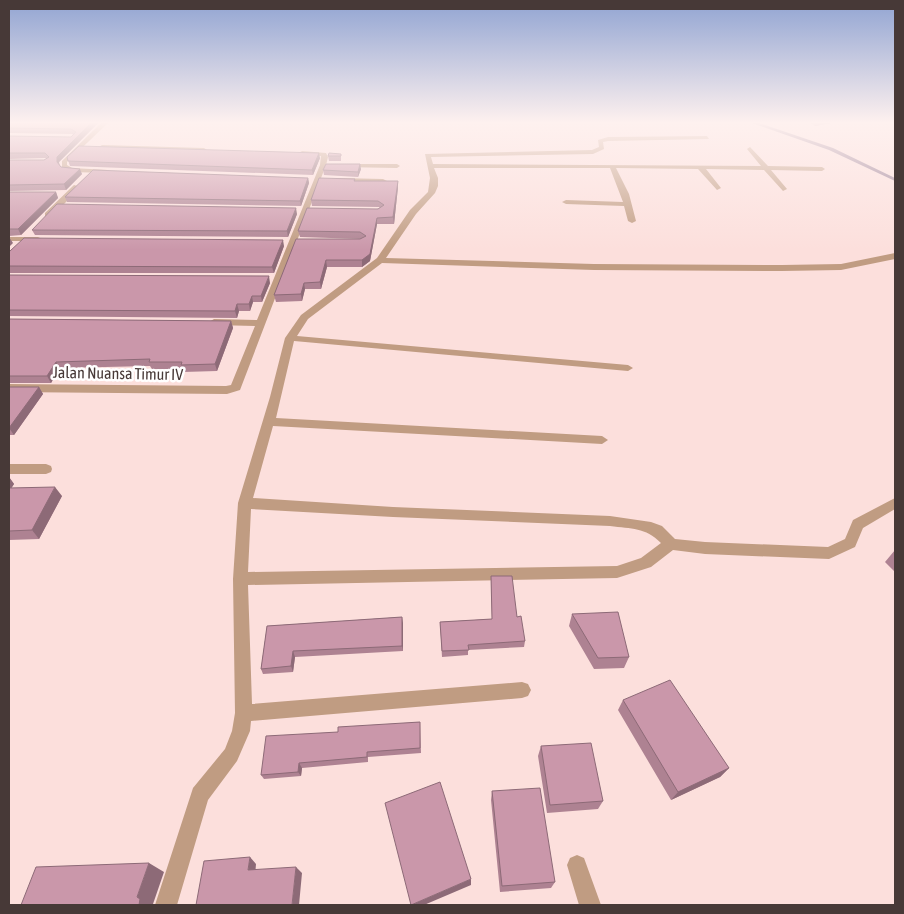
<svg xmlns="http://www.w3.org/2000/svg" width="904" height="914" font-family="'Asap Condensed',sans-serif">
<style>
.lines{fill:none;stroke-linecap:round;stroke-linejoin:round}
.stream{fill:#8f748d;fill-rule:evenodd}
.minor{fill:#c09c82;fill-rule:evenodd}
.wall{fill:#ae8292}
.shaded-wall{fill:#8d6a77}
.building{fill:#ca97aa;stroke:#8d6a77}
.labels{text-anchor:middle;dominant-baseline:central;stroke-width:5;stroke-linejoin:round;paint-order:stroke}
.street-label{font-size:16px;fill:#473937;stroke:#fff}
</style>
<rect width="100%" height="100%" fill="#fcdfdc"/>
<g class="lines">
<path class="stream" d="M756 122 833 148 895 178V181L829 150 749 122Z"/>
<path class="minor" d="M102 122H109L67 162V165L72 168 108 170 111 172 110 173 70 172 62 167V161Z
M707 136 709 139 608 141 603 142 604 149 593 154 431 157 433 164 761 166 747 149 750 147 768 166 822 167 825 169 822 171 771 170 787 189 783 191 764 170 706 169 721 188 717 190 698 169 616 168 629 194 636 221 632 223 628 221 624 206 566 204 562 202 566 200 623 202 610 168H434L438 178V186L435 193 416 214 386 258 594 264 782 265 841 264 895 253V259L841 270 782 271 594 270 382 263 308 319 297 336 628 365 633 368 628 371 294 341 276 418 602 436 608 440 602 444 273 426 253 498 393 507 610 516 651 522 662 526 675 539 705 542 828 547 845 539 853 520 895 498V509L863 528 855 547 829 559 705 554 673 550 651 567 617 578 248 585 252 704 522 682 528 684 531 690 528 696 522 698 251 721 250 731 237 761 208 800 177 905H155L193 788 225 749 232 731 235 713 233 579 238 503 270 397 285 338 301 315 377 258 410 210 428 192 430 178 425 154 592 150 599 147 598 140 608 137ZM251 509 393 517 610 526C632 529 645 527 661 543L641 558 617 566 248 572Z
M102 145 204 148 207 150 204 152 100 148 99 147Z
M302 151 326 153 328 157 326 165 240 390 227 394 9 392V384L226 386 231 385 255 326 214 325 209 322 214 319 257 320 320 165 321 156 300 154 299 153Z
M343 164H397L400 166 397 168 341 167V165Z
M338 178 383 179 387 181 383 183 336 181V179Z
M74 185 81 187 51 217H45V213Z
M9 237H38L42 239 38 241H9Z
M9 464H46L51 466 52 469 51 472 46 474H9Z
M577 855 584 858 601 905H579L567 865 570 858Z"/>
</g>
<path class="wall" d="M9 122H99L59 162V164L61 167 82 174 66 190 9 191V160H44L47 158 9 159V136L71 137 73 134 9 133Z
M808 122H837L815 126Z
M341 154V161H329L328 156Z
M67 157 320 158 313 175 70 166Z
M361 169 358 177 324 175 323 170Z
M308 178 309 183 301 206 67 202 65 197Z
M355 179V181H398V187L394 224H377L370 261 362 267H327L321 289H305L302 301 276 302 274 295 296 239H362L300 237 298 231 380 208 379 207 312 206 311 200Z
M9 192H56L58 198 21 235 9 236Z
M297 214 288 237 35 235 32 230Z
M284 246 274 273H9V251Z
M9 275 270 283 262 302H253L250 311H239L237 318 9 316Z
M9 319 231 321 233 328 217 371 183 372 182 369H152L150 366 60 368 51 383H9Z
M9 387H39L43 394 14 435H9Z
M9 477 14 484 11 488 62 496 39 539 9 540Z
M895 550V572L885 562Z
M491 576 517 617 525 641 524 647 468 650V655L442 657 440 622 492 619Z
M572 614 629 657 624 668 594 669 569 626Z
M402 617 403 651 295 657 293 672 263 674 261 669 267 626Z
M623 700 729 768 720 777 671 800 618 710Z
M420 722 421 753 368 757V762L302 768 301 776 264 779 261 775 338 732Z
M541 746 603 801 598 809 547 813 538 756Z
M492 791 555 882 551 888 500 892 491 800Z"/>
<path class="shaded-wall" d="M92 122H99L59 162 60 167 57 162V157Z
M816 122H837L815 126Z
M319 153 320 158 313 175 312 170Z
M360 164 361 169 358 177V172Z
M80 169 82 174 66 190 64 184Z
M308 178 309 183 301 206 300 201Z
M398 181V187L394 224 393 217Z
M56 192 58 198 21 235 18 229Z
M296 208 297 214 288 237 287 231Z
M377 218V224L370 261 362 267V260Z
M9 237 13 243 9 247Z
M283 240 284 246 274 273 272 267Z
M326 260 327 267 321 289 320 282Z
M269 276 270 283 262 302 261 296Z
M304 283 305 289 302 301 301 294Z
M252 296 253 302 250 311 249 304Z
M237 304 239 311 237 318 235 311Z
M231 321 233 328 217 371 215 364Z
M56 362 60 368 51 383 47 376Z
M39 387 43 394 14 435 9 428Z
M9 477 14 484 9 492Z
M55 487 62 496 39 539 32 530Z
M402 617 403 623V651L402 646Z
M293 651 295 657 293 672 291 666Z
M299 763 302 768 301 776 298 772Z
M729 768 720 777 671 800 678 792Z
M250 857 256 864 255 876 248 870Z
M149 863 164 872 153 904 154 905H139L137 897Z
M296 867 302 873 299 905H292Z
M471 879V885L424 905H411Z"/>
<path class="building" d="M9 122H92L57 157V162L61 167 80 169 64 184 9 185V160H44L49 157 45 153H9V136L71 137 76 132 71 129 9 128Z
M79 146 319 153 312 170 68 161 67 157Z
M329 153 341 154V156H328Z
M326 164H360L358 172 323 170Z
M93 170 308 178 300 201 65 197Z
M319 178 355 179 354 181H398L393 217 377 218 370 254 362 260H326L320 282 304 283 301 294 274 295 296 239H360L366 236 360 232 298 231 307 208 378 209 384 205 378 201 311 200Z
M9 192H56L18 229H9Z
M57 204 296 208 287 231 32 230Z
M24 238 283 240 272 267 9 266V251H10Z
M9 275 269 276 261 296H252L249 304H237L235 311 9 310Z
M9 319 231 321 215 364 181 365 182 362H149L150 359 56 362 47 376H9Z
M9 387H39L9 428Z
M55 487 32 530 9 531V488Z
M491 576H512L517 617 521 616 525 641 468 645 469 650 442 651 440 622 492 619Z
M618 612 629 657 598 658 572 614Z
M402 617V646L293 651 291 666 261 669 267 626Z
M670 680 729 768 678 792 623 700Z
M420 722V748L367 752V757L299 763 298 772 261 775 266 736 338 732V727Z
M591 743 603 801 550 805 541 746Z
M440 782 471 879 411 905 385 803Z
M540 788 555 882 502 886 492 791Z
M250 857 248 870 296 867 292 905H196L204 861Z
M149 863 137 897 140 899 139 905H21L36 867Z"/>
<linearGradient id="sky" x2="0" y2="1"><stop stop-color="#91a4d2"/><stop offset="0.49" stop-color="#fef1ef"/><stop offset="1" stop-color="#fef1ef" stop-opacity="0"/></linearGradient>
<rect width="904" height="250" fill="url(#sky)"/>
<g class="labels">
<g class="street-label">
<text transform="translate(118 373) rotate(1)">Jalan Nuansa Timur IV</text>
</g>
</g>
<rect width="904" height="914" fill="none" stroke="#473937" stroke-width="20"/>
</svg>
